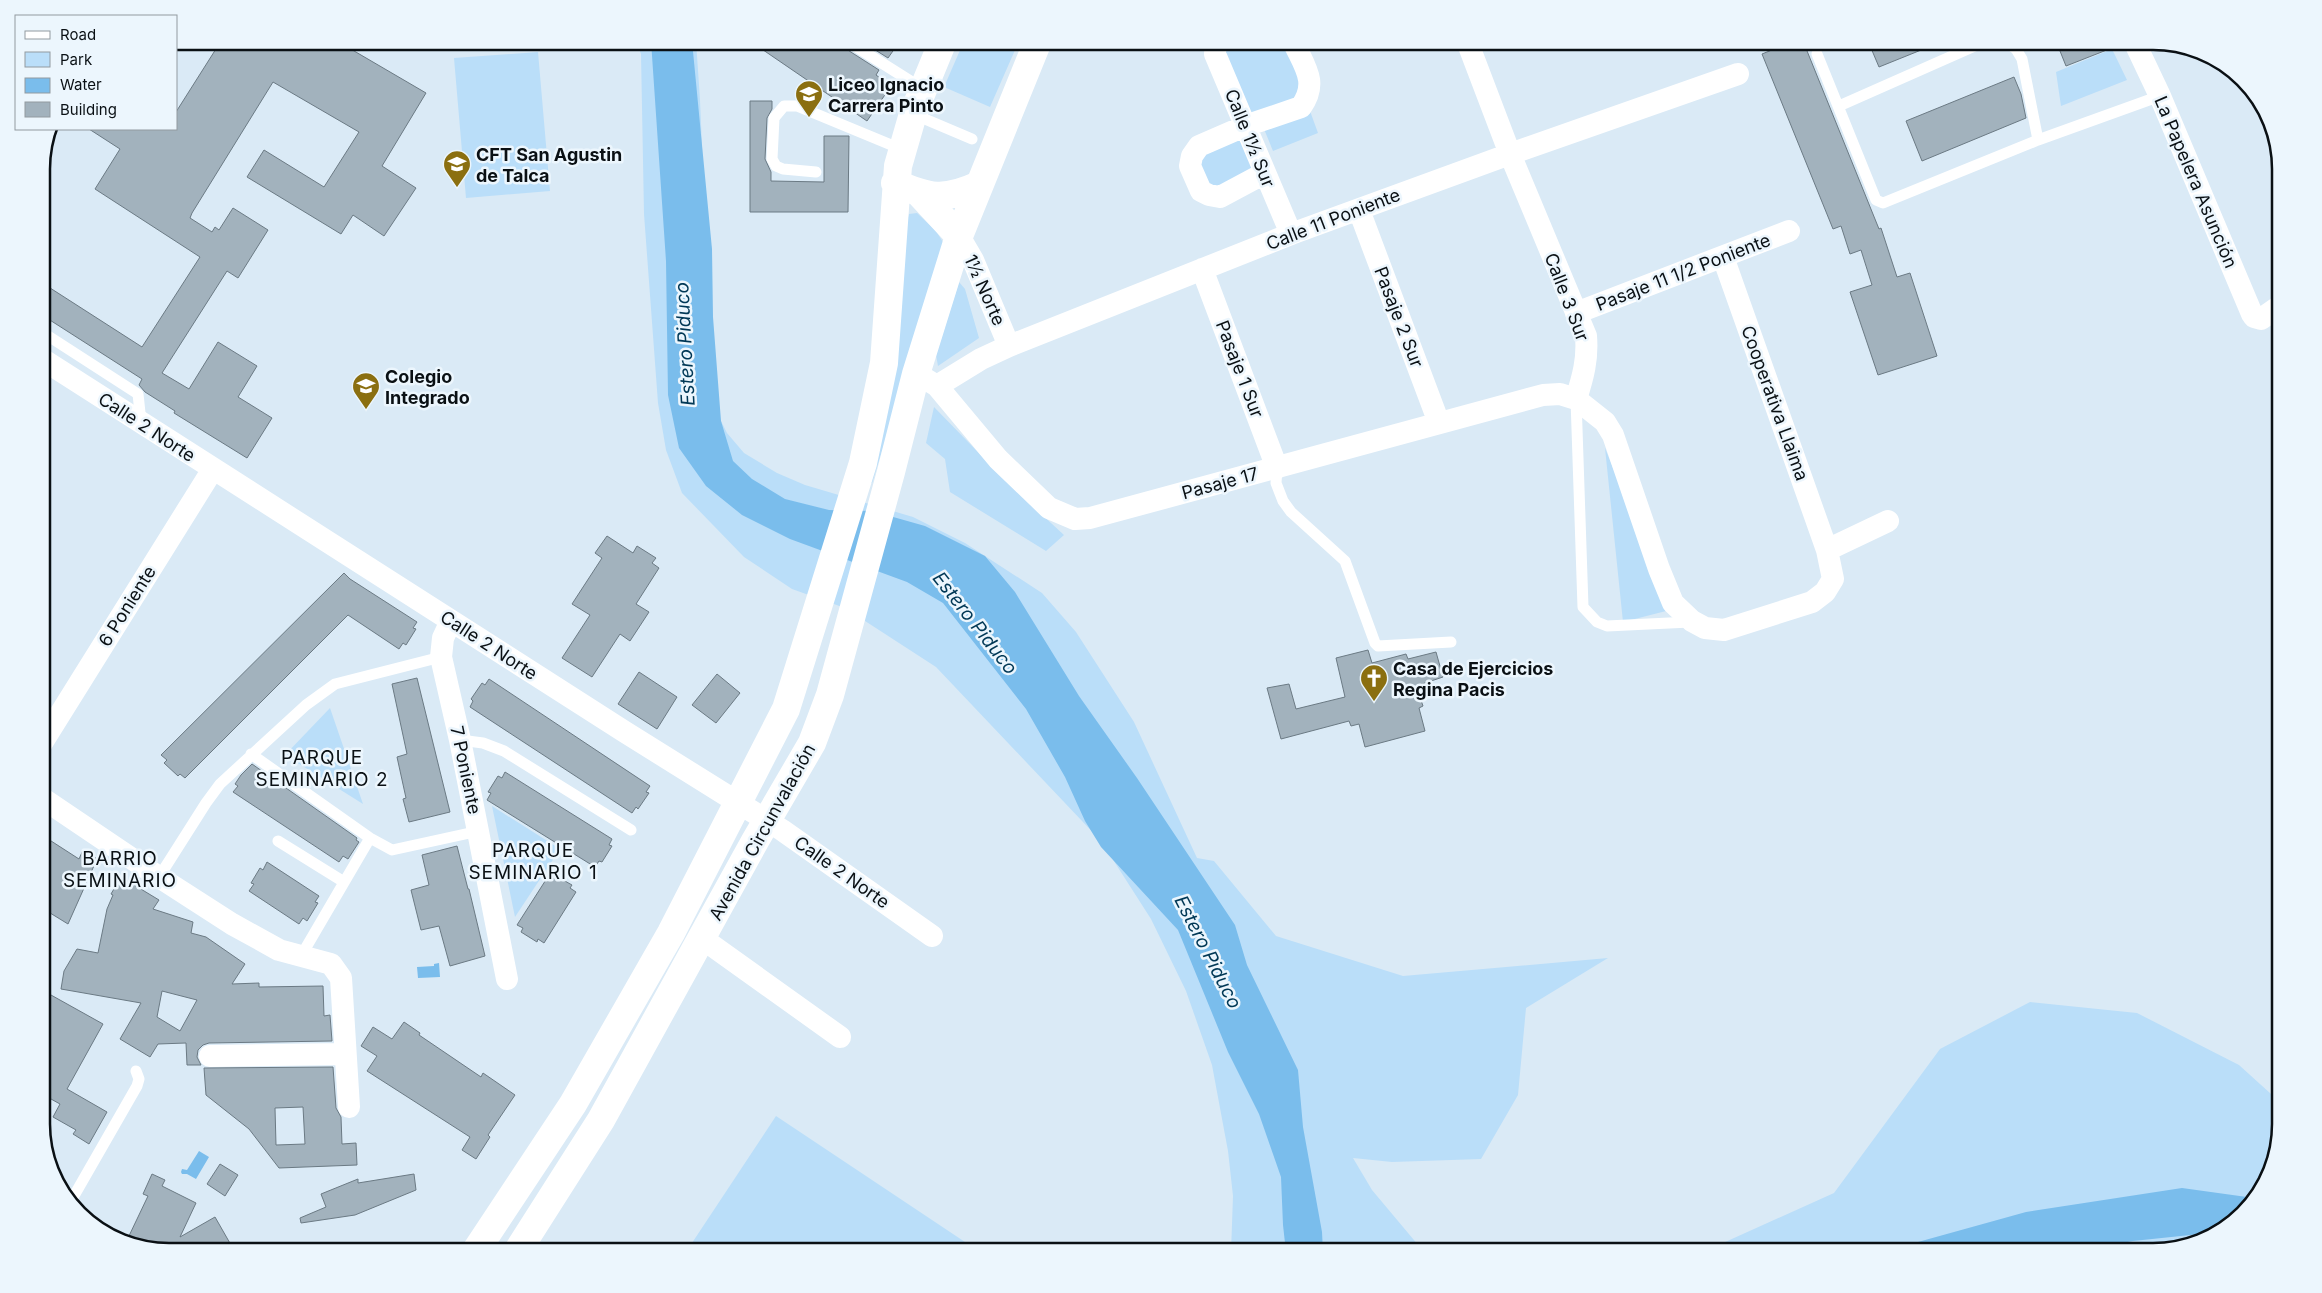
<svg xmlns="http://www.w3.org/2000/svg" width="2322" height="1293" font-family="Inter,sans-serif">
<style>
.green{fill:#badef9}
.water{fill:#7abdec}
.building{fill:#a2b2bd;stroke:#6b7a84;fill-rule:evenodd}
.lines{fill:none;stroke-linecap:round;stroke-linejoin:round}
.service{stroke:#fff;stroke-width:11}
.minor{stroke:#fff;stroke-width:22}
.primary{stroke:#fff;stroke-width:28}
.labels{text-anchor:middle;dominant-baseline:central;stroke-width:5;stroke-linejoin:round;paint-order:stroke}
.poi-label{font-size:18px;font-weight:bold;fill:#0a1014;stroke:#ecf6fd;text-anchor:start}
.street-label{font-size:18px;fill:#0a1014;stroke:#ecf6fd}
.water-label{font-size:19px;font-style:italic;fill:#003856;stroke:#ecf6fd}
.neighbourhood-label{font-size:19px;letter-spacing:1px;fill:#0a1014;stroke:#ecf6fd}
.rim{fill:none;stroke:#0a1014;stroke-width:2.5}
</style>
<rect width="100%" height="100%" fill="#daeaf6"/>
<path class="green" d="M636 41H696L700 100 713 405 727 433 744 453 777 473 805 485 913 517 965 543 1042 593 1076 632 1134 722 1197 858 1214 861 1276 936 1403 976 1608 958 1526 1008 1518 1095 1481 1159 1392 1162 1353 1158 1372 1190 1424 1252H1231L1233 1196 1228 1151 1212 1065 1186 991 1151 919 1101 841 936 667 845 608 792 589 744 557 682 493 666 450 658 403 644 214 641 54Z
M964 41H1019L990 107 944 87Z
M1216 41H1293L1310 92 1245 126 1263 174 1209 195 1192 156 1245 126Z
M2112 49 2127 80 2061 106 2056 72Z
M538 52 550 191 466 198 454 58Z
M1310 111 1318 133 1273 151 1264 129Z
M917 213 936 231 946 247 872 483H866L905 227 909 214Z
M959 282 965 289 979 338 938 366 936 355Z
M934 407 1012 487 1064 535 1046 551 950 492 945 459 926 443Z
M1605 448 1670 610 1623 622Z
M330 708 363 804 285 755Z
M492 806 560 849 515 917Z
M2030 1002 2137 1013 2239 1065 2281 1103V1124L2264 1187 2217 1234 2153 1252H1703L1834 1193 1940 1049Z
M776 1116 980 1252H686Z"/>
<path class="water" d="M651 41H692L712 249 713 317 721 421 733 461 752 479 785 499 829 510 872 511 925 526 985 556 1015 592 1079 696 1137 778 1235 925 1247 965 1298 1070 1303 1127 1322 1232 1323 1252H1286L1283 1225 1281 1177 1259 1114 1228 1052 1178 930 1101 847 1085 821 1065 777 1026 709 943 603 907 582 790 539 742 515 706 486 679 448 668 395 666 261Z
M439 963 440 977 418 978 417 967 434 966V964Z
M199 1151 209 1157 196 1179 187 1174H182L181 1172 182 1169 187 1170Z
M2182 1188 2254 1198 2219 1232 2133 1241 2074 1252H1882L2026 1212Z"/>
<path class="building" d="M221 41H337L426 93 382 166 416 188 384 236 353 215 341 234 247 177 264 150 324 187 359 132 273 82 192 213 190 218 212 232 215 227 219 230 233 208 268 230 238 278 227 271 162 373 189 389 218 342 257 366 238 397 272 418 247 458 174 413 175 411 145 392 139 385 142 379 42 315V294L47 286 142 347 200 257 95 189 120 149 89 129H176V112Z
M750 41H840L843 47 879 70 876 75 891 86 867 121Z
M861 41H900L888 58Z
M1794 41H1803L1879 229 1881 228 1897 277 1910 273 1937 356 1878 375 1850 292 1872 285 1861 250 1850 254 1841 226 1833 229 1762 54Z
M1868 41H1941V42L1879 67Z
M2056 41H2121L2122 44 2066 66Z
M2014 77 2021 94 2026 118 1922 161 1906 121Z
M750 101H772V109L767 118 765 159 771 172V181L824 182V136H849L848 212H750Z
M607 536 633 553 637 546 656 558 652 563 659 568 636 604 649 612 630 641 620 634 592 677 562 658 590 615 572 604 602 558 595 553Z
M344 573 350 579 417 622 413 628 416 629 406 645 403 643 399 649 348 615 185 778 180 774 178 776 164 763 167 760 161 755Z
M1368 650 1372 663 1406 654 1408 659 1436 652 1443 677 1416 686 1423 706 1419 708 1425 731 1365 747 1359 724 1351 726 1349 721 1281 739 1267 688 1289 684 1296 709 1345 697 1336 658Z
M639 672 677 697 657 729 618 704Z
M717 674 740 693 716 723 692 705Z
M417 678 450 812 409 822 403 799 406 798 397 757 407 754 392 684Z
M489 679 650 786 646 792 649 793 638 809 636 807 632 813 470 707 473 701 471 699 482 683 485 685Z
M252 764 357 838 356 840 359 842 348 859 343 856 339 862 233 792 238 786 235 784 241 775Z
M505 772 612 839 609 845 612 846 602 862 599 861 595 867 487 800 491 793 488 792 498 776 502 778Z
M48 839 79 859 83 850 97 859 68 924 42 908V852Z
M457 846 468 889H469L485 956 450 966 439 926 421 930 411 890 429 885 422 855Z
M267 862 319 896 315 902 318 903 307 921 303 918 299 924 249 891 254 884 251 883 260 868 263 870Z
M549 875 554 878 556 876 572 885 570 888 576 892 544 943 538 939 537 942 521 932 523 928 517 925Z
M121 877 159 900 153 909 193 922 191 933 206 937 245 964 232 984 259 983V987L323 986 324 1016 330 1015 332 1041 209 1043 203 1045 198 1050 197 1057 201 1065H187L186 1043 158 1044 150 1057 120 1039 141 1003 61 989 64 971 77 949 98 953 107 909 113 895 111 894ZM162 991 197 1000 180 1031 157 1017Z
M42 990 103 1024 67 1089 107 1112 89 1144 73 1134 76 1130 53 1117 60 1104 42 1094Z
M404 1022 420 1033 419 1035 481 1077 483 1073 515 1095 488 1135 490 1137 476 1159 462 1150 470 1137 367 1071 377 1056 361 1046 373 1027 392 1039Z
M333 1067 336 1108 341 1117 342 1144 356 1143 357 1165 279 1168 249 1129 206 1095 204 1068ZM303 1107 305 1144 276 1145 275 1108Z
M220 1164 238 1175 225 1196 207 1184Z
M152 1174 165 1180 162 1186 196 1203 180 1237 215 1217 235 1252H169L142 1245 128 1238 148 1196 143 1194Z
M414 1174 416 1190 355 1215 301 1223 300 1218 326 1207 321 1194 358 1179V1183Z"/>
<g class="lines">
<path class="service" d="M847 41 923 89
M2005 41 2016 49 2022 59 2038 140
M1817 54 1876 200 1883 203 2038 140 2160 96
M1839 106 1986 41
M913 114 972 139
M816 172 783 169 776 166 772 159 774 118 784 106H797L901 149
M42 332 138 394 141 422
M1576 399 1583 607 1597 622 1607 626 1690 622
M1277 468 1276 483 1283 501 1291 512 1345 561 1375 643 1378 646 1451 642
M460 740 483 743 504 751 631 830
M251 754 370 838 392 850 479 831
M278 841 344 882
M159 877 206 803 220 784 306 705 335 684 441 657
M301 956 370 838
M71 1201 137 1086 139 1079 136 1071"/>
<path class="minor" d="M1216 41 1215 54 1291 234
M1467 41 1510 154 1586 336C1588 359 1583 377 1576 399L1605 422 1613 435 1659 569 1673 603 1692 621 1705 628 1724 630 1812 602 1825 592 1833 579 1827 550 1723 257
M2134 41 2160 96 2252 314 2254 317 2261 319 2281 305
M1263 174 1220 197 1209 195 1201 191 1190 166 1192 156 1199 146 1245 126 1301 107C1319 82 1304 66 1293 41
M1359 210 1439 423
M959 236 973 260 1009 346
M1202 269 1277 468
M1576 313 1789 231
M42 359 625 732 782 830 932 936
M924 378 937 386 998 459 1049 508 1075 519 1090 518 1543 395 1560 394 1576 399
M937 386 981 359 1009 346 1291 234 1510 154 1738 74
M1827 550 1888 521
M451 621 443 638 441 657 460 740 507 979
M42 743 213 469
M42 798 159 877 232 924 279 950 331 964 341 978 349 1107
M703 939 840 1037
M210 1056 345 1054"/>
<path class="primary" d="M895 183C929 198 944 201 979 185
M920 194 959 236
M475 1252 573 1104 671 933 786 709 863 463 884 363 898 166 913 114 943 41
M517 1252 601 1120 755 841 812 743 830 695 891 472 916 374 959 236 1038 41"/>
</g>
<defs>
<g id="school-pin" transform="scale(1.4375)"><path d="M0 17L-7.5 6A9.5 9.5 0 1 1 7.5 6Z" fill="#8b6f10" stroke="#ecf6fd"/><path d="M0-5L7-2L0 1L-7-2ZM-4 1L0 2.5L4 1V4Q0 6-4 4Z" fill="#fff"/></g>
<g id="university-pin" transform="scale(1.4375)"><path d="M0 17L-7.5 6A9.5 9.5 0 1 1 7.5 6Z" fill="#8b6f10" stroke="#ecf6fd"/><path d="M0-5L7-2L0 1L-7-2ZM-4 1L0 2.5L4 1V4Q0 6-4 4Z" fill="#fff"/></g>
<g id="church-pin" transform="scale(1.4375)"><path d="M0 17L-7.5 6A9.5 9.5 0 1 1 7.5 6Z" fill="#8b6f10" stroke="#ecf6fd"/><path d="M-1.2-6h2.4v3.5h3.3v2.4h-3.3V6h-2.4V-.1h-3.3v-2.4h3.3Z" fill="#fff"/></g>
</defs>
<g fill-rule="evenodd">
<use href="#school-pin" x="809" y="94"/>
<use href="#university-pin" x="457" y="164"/>
<use href="#school-pin" x="366" y="386"/>
<use href="#church-pin" x="1374" y="678"/>
</g>
<g class="labels">
<g class="poi-label">
<text x="828" y="84">Liceo Ignacio<tspan x="828" dy="21">Carrera Pinto</tspan></text>
<text x="476" y="154">CFT San Agustin<tspan x="476" dy="21">de Talca</tspan></text>
<text x="385" y="376">Colegio<tspan x="385" dy="21">Integrado</tspan></text>
<text x="1393" y="668">Casa de Ejercicios<tspan x="1393" dy="21">Regina Pacis</tspan></text>
</g>
<g class="street-label">
<text transform="translate(1250 138) rotate(68)">Calle 1½ Sur</text>
<text transform="translate(2196 182) rotate(67)">La Papelera Asunción</text>
<text transform="translate(1333 219) rotate(-21)">Calle 11 Poniente</text>
<text transform="translate(1683 272) rotate(-21)">Pasaje 11 1/2 Poniente</text>
<text transform="translate(985 290) rotate(66)">1½ Norte</text>
<text transform="translate(1567 297) rotate(69)">Calle 3 Sur</text>
<text transform="translate(1399 317) rotate(69)">Pasaje 2 Sur</text>
<text transform="translate(1240 369) rotate(69)">Pasaje 1 Sur</text>
<text transform="translate(1775 403) rotate(70)">Cooperativa Llaima</text>
<text transform="translate(147 427) rotate(33)">Calle 2 Norte</text>
<text transform="translate(1220 483) rotate(-15)">Pasaje 17</text>
<text transform="translate(127 606) rotate(-58)">6 Poniente</text>
<text transform="translate(489 645) rotate(33)">Calle 2 Norte</text>
<text transform="translate(466 770) rotate(78)">7 Poniente</text>
<text transform="translate(762 832) rotate(-61)">Avenida Circunvalación</text>
<text transform="translate(842 872) rotate(35)">Calle 2 Norte</text>
</g>
<g class="water-label">
<text transform="translate(685 344) rotate(-93)">Estero Piduco</text>
<text transform="translate(975 623) rotate(52)">Estero Piduco</text>
<text transform="translate(1208 952) rotate(63)">Estero Piduco</text>
</g>
<g class="neighbourhood-label">
<text x="322" y="757">PARQUE<tspan x="322" dy="22">SEMINARIO 2</tspan></text>
<text x="533" y="850">PARQUE<tspan x="533" dy="22">SEMINARIO 1</tspan></text>
<text x="120" y="858">BARRIO<tspan x="120" dy="22">SEMINARIO</tspan></text>
</g>
</g>
<path d="M0 0H2322V1293H0ZM169 50H2153A119 119 0 0 1 2272 169V1124A119 119 0 0 1 2153 1243H169A119 119 0 0 1 50 1124V169A119 119 0 0 1 169 50Z" fill="#ecf6fd" fill-rule="evenodd"/>
<path class="rim" d="M169 50H2153A119 119 0 0 1 2272 169V1124A119 119 0 0 1 2153 1243H169A119 119 0 0 1 50 1124V169A119 119 0 0 1 169 50Z"/>
<rect x="15" y="15" width="162" height="115" fill="#ecf6fd" stroke="#929aa0"/>
<rect x="25" y="31" width="25" height="8" fill="#ffffff" stroke="#929aa0"/>
<text x="60" y="40" font-size="15" fill="#0a1014">Road</text>
<rect x="25" y="52" width="25" height="15" fill="#badef9" stroke="#929aa0"/>
<text x="60" y="65" font-size="15" fill="#0a1014">Park</text>
<rect x="25" y="78" width="25" height="15" fill="#7abdec" stroke="#929aa0"/>
<text x="60" y="90" font-size="15" fill="#0a1014">Water</text>
<rect x="25" y="102" width="25" height="15" fill="#a2b2bd" stroke="#929aa0"/>
<text x="60" y="115" font-size="15" fill="#0a1014">Building</text>
</svg>
